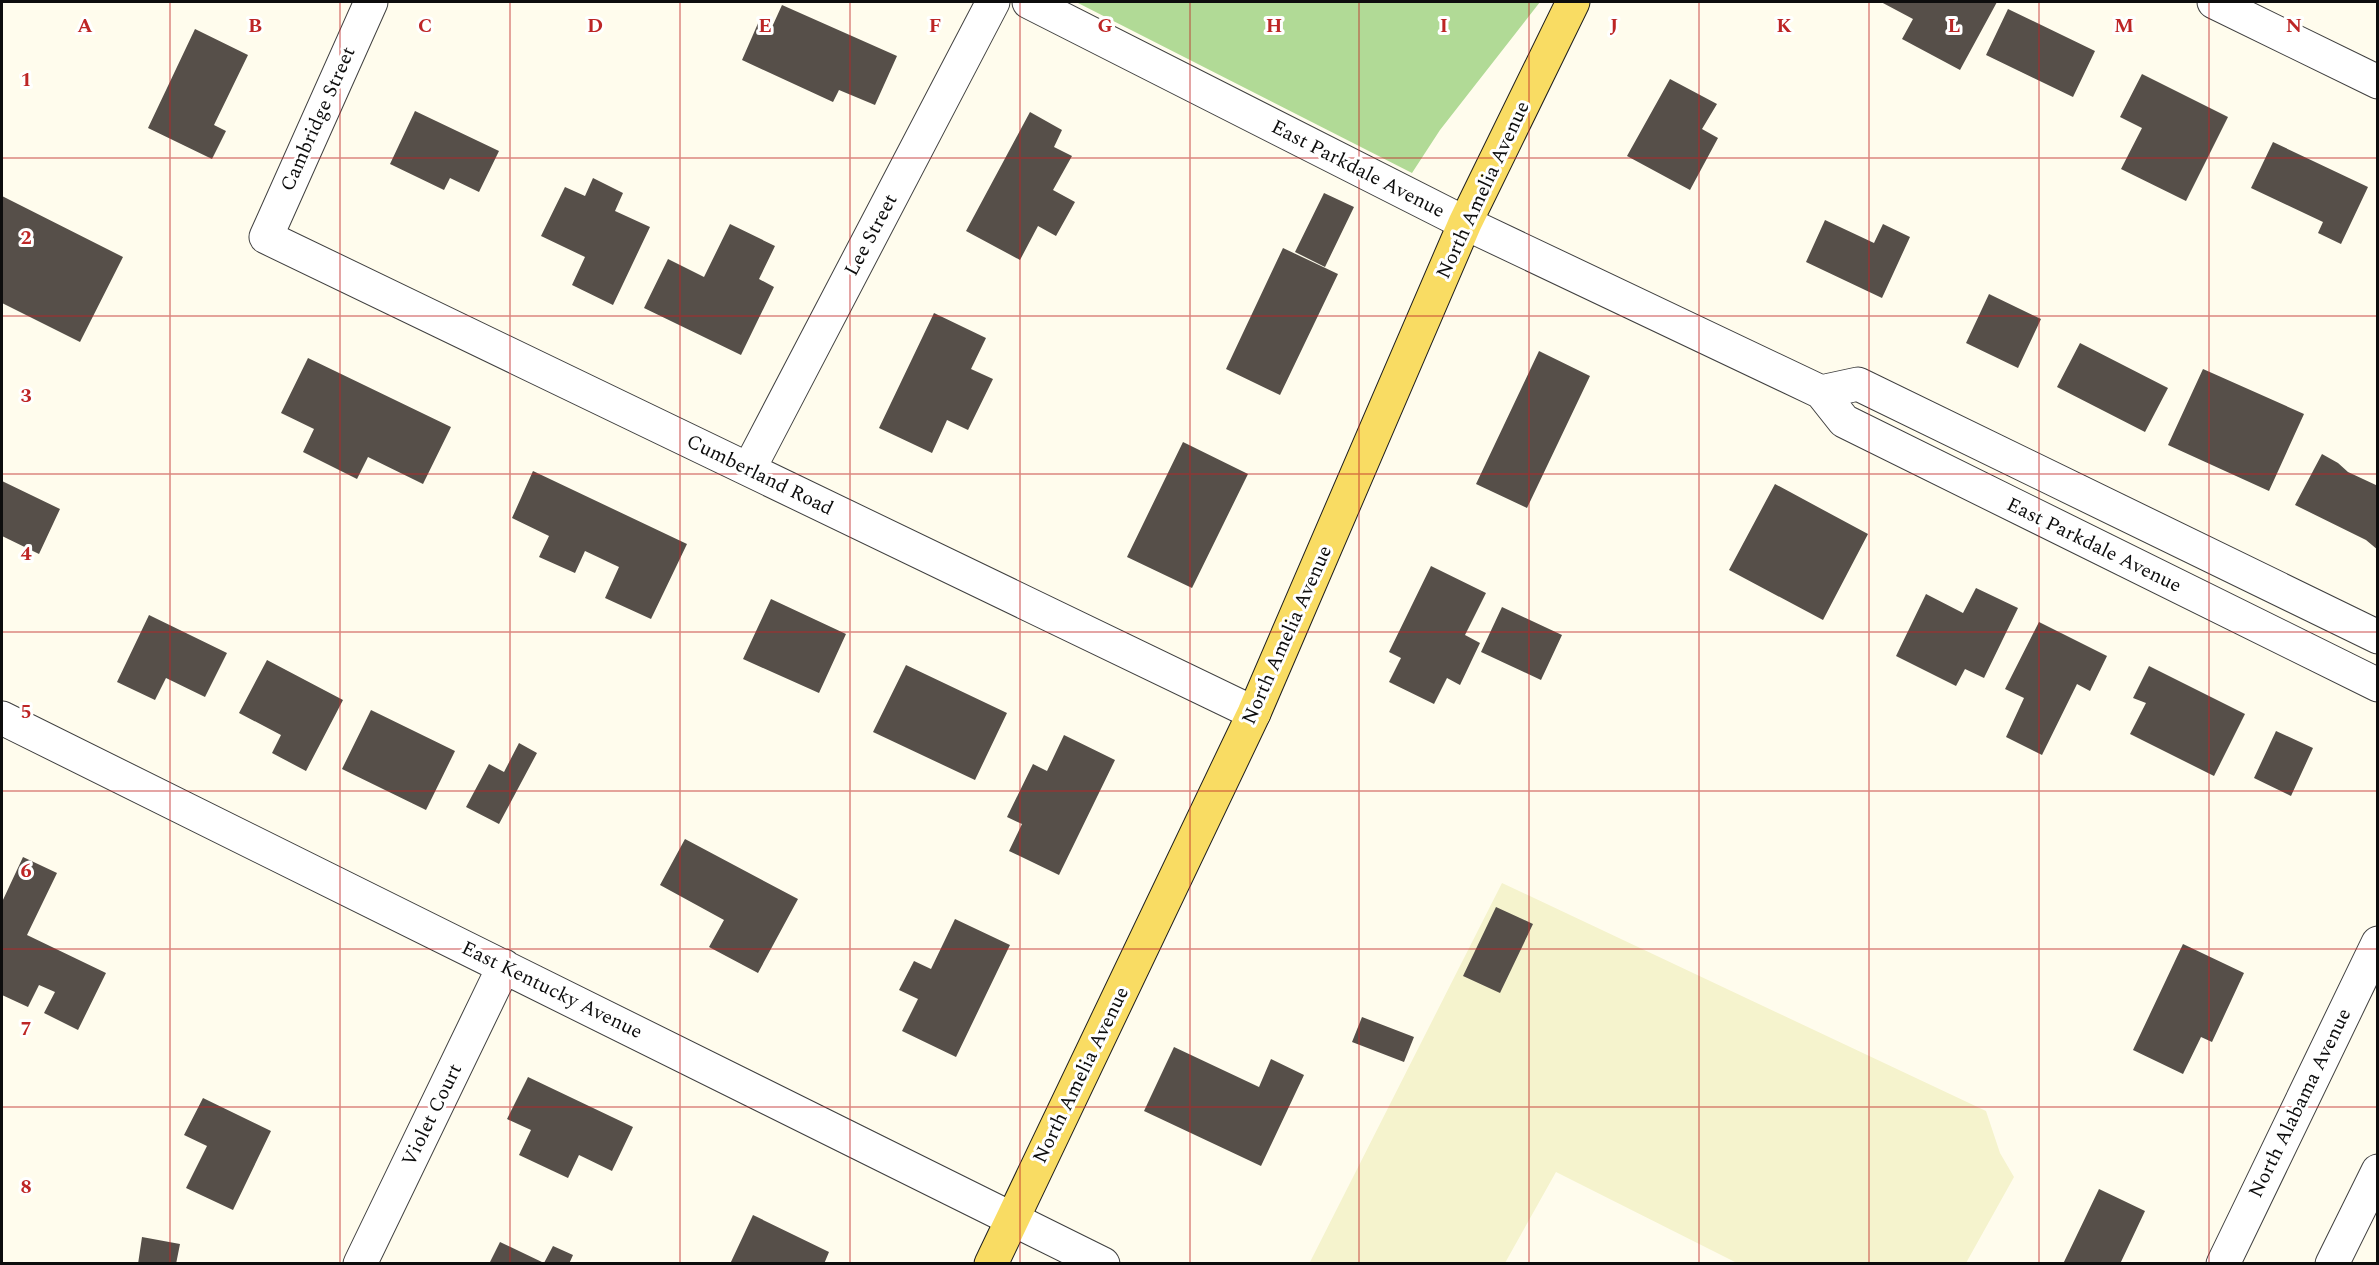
<svg xmlns="http://www.w3.org/2000/svg" width="2379" height="1265" font-family="Spectral,serif">
<style>
.farmland{fill:#f5f3cd}
.forest{fill:#b1da96}
.building{fill:#564f49}
.lines{fill:none;stroke-linecap:round;stroke-linejoin:round}
.minor-casing{stroke:#404040;stroke-width:35}
.major-casing{stroke:#1e1e1e;stroke-width:35}
.minor{stroke:#fff;stroke-width:33}
.major{stroke:#f9dc63;stroke-width:33}
.grid{fill:none;stroke:#bd2525;stroke-width:1.5;stroke-opacity:0.55}
.labels{text-anchor:middle;dominant-baseline:central;stroke-width:6;stroke-linejoin:round;paint-order:stroke}
.street-label{font-size:20px;fill:#0d0d0d;stroke:#fff}
.grid-label{font-size:20px;text-anchor:middle;font-weight:bold;fill:#bd2525;stroke:#fff;stroke-width:6;stroke-linejoin:round;paint-order:stroke}
</style>
<rect width="100%" height="100%" fill="#fffced"/>
<path class="farmland" d="M1502 883 1986 1111 2000 1153 2014 1177 1966 1263H1737L1556 1172 1505 1263 1309 1264Z"/>
<path class="forest" d="M1076 2H1540L1440 130 1412 173Z"/>
<path class="building" d="M1881 2H1997L1960 70 1902 39 1913 19Z
M782 5 897 56 875 105 839 90 833 102 742 60 759 21 772 27Z
M2008 9 2095 51 2073 97 1986 55Z
M195 29 248 55 214 125 226 131 212 159 148 128Z
M2142 74 2228 117 2186 201 2121 169 2142 128 2120 117Z
M1670 79 1717 104 1702 129 1718 138 1690 190 1627 156Z
M415 111 499 151 479 192 450 178 444 190 390 164Z
M1030 112 1062 130 1054 147 1072 156 1053 190 1075 202 1056 236 1038 226 1020 260 966 231Z
M2273 142 2368 187 2341 244 2318 233 2323 222 2251 188Z
M593 178 623 193 615 211 650 227 613 305 572 285 585 257 541 236 565 187 585 196Z
M1324 193 1354 207 1325 267 1295 252Z
M2 196 123 257 80 342 2 303Z
M1825 220 1874 243 1883 224 1910 237 1882 298 1806 262Z
M730 224 775 246 759 279 774 287 741 355 644 308 668 259 704 277Z
M1283 248 1338 274 1280 395 1226 369Z
M1989 294 2041 319 2018 368 1966 343Z
M934 313 986 338 971 369 993 379 968 430 947 420 932 453 879 428Z
M2080 343 2168 388 2145 432 2057 387Z
M1539 351 1590 376 1527 508 1476 484Z
M308 358 451 427 423 484 368 457 357 479 303 452 314 429 281 413Z
M2203 369 2304 414 2269 491 2168 445Z
M1183 442 1248 474 1192 588 1127 557Z
M2322 454 2338 463 2348 472 2378 486V550L2366 540 2295 505Z
M533 471 687 544 651 619 605 598 619 567 585 551 575 573 539 557 549 536 512 518Z
M2 481 60 509 39 554 2 536Z
M1775 484 1868 534 1823 620 1729 570Z
M1431 566 1486 593 1465 635 1480 643 1460 685 1447 678 1434 704 1389 682 1401 658 1389 652Z
M1976 588 2018 608 1984 678 1965 669 1956 686 1896 656 1926 594 1963 613Z
M771 599 846 634 819 693 743 659Z
M1502 607 1562 635 1541 680 1481 652Z
M149 615 227 653 205 697 166 678 155 700 117 682Z
M2039 622 2107 656 2090 691 2077 684 2042 755 2006 737 2024 698 2005 689Z
M267 660 343 700 306 771 272 753 281 735 239 713Z
M906 665 1007 713 975 780 873 732Z
M2149 666 2245 714 2214 776 2130 734 2146 703 2133 698Z
M371 710 455 751 426 810 342 769Z
M2276 731 2313 748 2291 796 2254 778Z
M1064 735 1115 760 1059 875 1009 851 1022 824 1007 817 1033 764 1047 771Z
M519 743 537 753 499 824 466 807 489 764 504 772Z
M685 839 798 899 758 973 709 947 724 920 660 885Z
M23 857 57 873 27 935 106 973 78 1030 44 1013 55 992 39 985 28 1007 2 995V902Z
M1496 907 1533 924 1500 993 1463 976Z
M955 919 1010 945 956 1057 902 1031 918 999 899 990 914 961 931 969Z
M2183 944 2244 973 2212 1042 2201 1037 2183 1074 2133 1050Z
M1362 1017 1414 1037 1404 1062 1352 1042Z
M1174 1047 1259 1087 1271 1059 1304 1075 1261 1166 1144 1111Z
M528 1077 633 1127 612 1171 579 1155 568 1178 519 1155 531 1130 507 1119Z
M203 1098 271 1131 233 1210 186 1188 207 1146 184 1135Z
M2099 1189 2145 1211 2120 1264H2063Z
M753 1215 829 1252 824 1264H730Z
M142 1237 180 1244 176 1264H138Z
M500 1242 544 1263 553 1246 573 1255 569 1264H489Z"/>
<g class="lines">
<g class="minor-casing">
<path id="minor" d="M371 2 266 237 1254 713
M1029 2 1465 223 1821 392 1844 421 2378 685
M2214 2 2378 82
M1821 392 1858 384 2378 637
M749 469 993 2
M2 718 1103 1264
M360 1264 504 966
M2223 1264 2378 943
M2332 1264 2378 1171"/>
</g>
<g class="major-casing">
<path id="major" d="M991 1264 1254 713 1465 223 1573 2"/>
</g>
<use href="#minor" class="minor"/>
<use href="#major" class="major"/>
</g>
<path class="grid" d="M170 2V1264M340 2V1264M510 2V1264M680 2V1264M850 2V1264M1020 2V1264M1190 2V1264M1359 2V1264M1529 2V1264M1699 2V1264M1869 2V1264M2039 2V1264M2209 2V1264M2 158H2378M2 316H2378M2 474H2378M2 632H2378M2 791H2378M2 949H2378M2 1107H2378"/>
<g class="labels">
<g class="street-label">
<text transform="translate(318 119) rotate(-66)">Cambridge Street</text>
<text transform="translate(1358 169) rotate(27)">East Parkdale Avenue</text>
<text transform="translate(1483 190) rotate(-65)">North Amelia Avenue</text>
<text transform="translate(871 235) rotate(-62)">Lee Street</text>
<text transform="translate(760 475) rotate(26)">Cumberland Road</text>
<text transform="translate(2094 545) rotate(26)">East Parkdale Avenue</text>
<text transform="translate(1287 635) rotate(-66)">North Amelia Avenue</text>
<text transform="translate(552 990) rotate(26)">East Kentucky Avenue</text>
<text transform="translate(1081 1075) rotate(-64)">North Amelia Avenue</text>
<text transform="translate(2300 1103) rotate(-64)">North Alabama Avenue</text>
<text transform="translate(432 1115) rotate(-64)">Violet Court</text>
</g>
</g>
<g class="grid-label">
<text x="85" y="32">A</text>
<text x="255" y="32">B</text>
<text x="425" y="32">C</text>
<text x="595" y="32">D</text>
<text x="765" y="32">E</text>
<text x="935" y="32">F</text>
<text x="1105" y="32">G</text>
<text x="1274" y="32">H</text>
<text x="1444" y="32">I</text>
<text x="1614" y="32">J</text>
<text x="1784" y="32">K</text>
<text x="1954" y="32">L</text>
<text x="2124" y="32">M</text>
<text x="2294" y="32">N</text>
<text x="26" y="86">1</text>
<text x="26" y="244">2</text>
<text x="26" y="402">3</text>
<text x="26" y="560">4</text>
<text x="26" y="718">5</text>
<text x="26" y="877">6</text>
<text x="26" y="1035">7</text>
<text x="26" y="1193">8</text>
</g>
<rect width="2379" height="1265" fill="none" stroke="#0d0d0d" stroke-width="6"/>
</svg>
